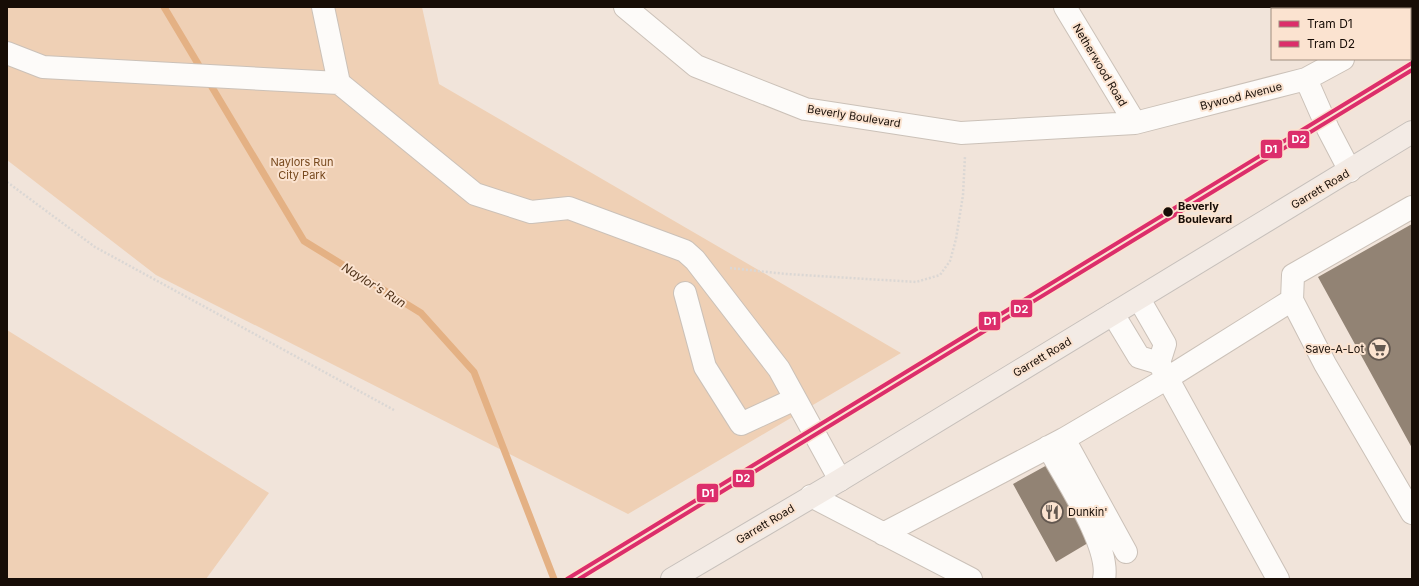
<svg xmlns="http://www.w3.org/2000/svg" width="1419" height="586" font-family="Inter,sans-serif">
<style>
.green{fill:#efd0b5}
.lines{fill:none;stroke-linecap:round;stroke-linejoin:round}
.stream{stroke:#e4b184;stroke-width:7}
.building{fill:#928374}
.minor-casing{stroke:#cbc1b8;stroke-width:24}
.major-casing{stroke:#c7c0bb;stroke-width:24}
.path{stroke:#dbd7d4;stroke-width:2.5;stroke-dasharray:2 2;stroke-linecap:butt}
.minor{stroke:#fdfbf9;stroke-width:22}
.major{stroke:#f3ebe5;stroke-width:22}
.tram-1-casing{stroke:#fbe3d0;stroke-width:7}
.tram-2-casing{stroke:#fbe3d0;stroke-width:7}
.tram-1{stroke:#dc2e6b;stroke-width:4}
.tram-2{stroke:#dc2e6b;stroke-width:4}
.stop-dot{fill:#170d06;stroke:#fbe3d0;stroke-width:1.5}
.labels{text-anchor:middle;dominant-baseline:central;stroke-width:4;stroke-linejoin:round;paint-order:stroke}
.street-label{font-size:11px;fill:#170d06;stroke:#fbe3d0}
.park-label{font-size:11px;fill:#77491e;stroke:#fbe3d0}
.stop-label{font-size:11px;font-weight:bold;fill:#170d06;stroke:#fbe3d0;text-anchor:start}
.poi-label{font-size:11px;fill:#170d06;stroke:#fbe3d0;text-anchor:end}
.water-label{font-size:12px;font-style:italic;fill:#4d3017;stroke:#fbe3d0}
.line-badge{stroke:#fbe3d0;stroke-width:1.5}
.badge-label{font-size:11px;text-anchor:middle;font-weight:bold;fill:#fff}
</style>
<rect width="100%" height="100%" fill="#f1e4da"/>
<path class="green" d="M7 7H422L439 84 901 353 628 514 156 275 7 160Z
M7 330 269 493 206 579H7Z"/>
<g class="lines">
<path class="stream" d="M164 7 304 241 421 313 474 372 554 579"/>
</g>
<path class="building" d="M1412 224V448L1318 277Z
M1049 464 1093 540 1056 562 1013 484Z"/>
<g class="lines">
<g class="minor-casing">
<path id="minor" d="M323 7 339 83
M625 7 696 66 805 109 961 133 1135 123 1306 79 1343 59
M1065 7 1135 123
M1373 7 1374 9
M1410 22 1412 21
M7 53 43 67 339 83 475 194 531 212 569 208 685 251 695 260 779 369 840 480
M1306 79 1328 129 1350 171
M685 293 705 367 741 424 795 399
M1292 300 1293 275 1412 207
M1113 314 1139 357 1159 363 1165 344 1139 299
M1159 363 1278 579
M1064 439 1126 552
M1048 447C1065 478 1111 546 1104 579
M811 496 971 579
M883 534 1064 439 1166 379 1292 300 1325 364 1412 513"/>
</g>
<g class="major-casing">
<path id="major" d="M672 579 840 480 1412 132"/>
</g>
<path class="path" d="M7 182 95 247 394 410
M730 268 786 274 916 282 940 275 950 261 956 239 963 195 965 156"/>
<use href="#minor" class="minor"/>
<use href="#major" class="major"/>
<g class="tram-1-casing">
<path id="tram-1" d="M567 579 1412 63"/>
</g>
<g class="tram-2-casing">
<path id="tram-2" d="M579 579 1412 70"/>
</g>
<use href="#tram-1" class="tram-1"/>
<use href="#tram-2" class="tram-2"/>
</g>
<defs>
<g id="supermarket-ring" transform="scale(1.15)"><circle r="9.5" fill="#fbe3d0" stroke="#635850" stroke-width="1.5"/><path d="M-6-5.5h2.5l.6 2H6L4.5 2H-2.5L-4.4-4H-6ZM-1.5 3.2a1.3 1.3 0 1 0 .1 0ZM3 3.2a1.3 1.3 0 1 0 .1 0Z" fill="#635850"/></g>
<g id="restaurant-ring" transform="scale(1.15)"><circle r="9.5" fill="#fbe3d0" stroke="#635850" stroke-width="1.5"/><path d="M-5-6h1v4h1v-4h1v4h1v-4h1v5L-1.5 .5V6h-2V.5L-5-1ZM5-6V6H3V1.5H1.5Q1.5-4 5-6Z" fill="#635850"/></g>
</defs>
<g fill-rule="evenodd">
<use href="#supermarket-ring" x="1379" y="349"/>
<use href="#restaurant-ring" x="1052" y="512"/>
</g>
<circle class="stop-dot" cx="1168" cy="212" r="5.5"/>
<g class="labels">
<g class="street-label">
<text transform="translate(1100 65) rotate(59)">Netherwood Road</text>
<text transform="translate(1241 96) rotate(-14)">Bywood Avenue</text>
<text transform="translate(854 116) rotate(9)">Beverly Boulevard</text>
<text transform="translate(1320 189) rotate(-31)">Garrett Road</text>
<text transform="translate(1042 357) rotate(-31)">Garrett Road</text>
<text transform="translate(765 524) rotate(-31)">Garrett Road</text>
</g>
<g class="park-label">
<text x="302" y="162">Naylors Run<tspan x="302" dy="13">City Park</tspan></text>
</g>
<g class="stop-label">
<text x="1178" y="206">Beverly<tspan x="1178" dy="13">Boulevard</tspan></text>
</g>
<g class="poi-label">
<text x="1364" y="349">Save-A-Lot</text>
<text x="1068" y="512" text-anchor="start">Dunkin'</text>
</g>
<g class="water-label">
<text transform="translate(374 285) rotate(32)">Naylor's Run</text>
</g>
</g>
<g class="line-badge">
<rect x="1287" y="130" width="23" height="19" rx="4" fill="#dc2e6b"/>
<rect x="1260" y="139" width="23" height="20" rx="4" fill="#dc2e6b"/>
<rect x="1010" y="299" width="23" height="19" rx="4" fill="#dc2e6b"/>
<rect x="978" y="311" width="23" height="20" rx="4" fill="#dc2e6b"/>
<rect x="732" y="469" width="23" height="19" rx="4" fill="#dc2e6b"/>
<rect x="696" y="483" width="23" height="20" rx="4" fill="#dc2e6b"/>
</g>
<g class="badge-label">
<text x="1299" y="143">D2</text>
<text x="1271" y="153">D1</text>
<text x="1021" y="313">D2</text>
<text x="990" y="325">D1</text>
<text x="743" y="482">D2</text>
<text x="708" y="497">D1</text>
</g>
<rect width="1419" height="586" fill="none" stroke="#170d06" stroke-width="16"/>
<rect x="1271" y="8" width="140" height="52" fill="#fbe3d0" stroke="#a08d7f"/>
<rect x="1279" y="21" width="20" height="6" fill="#dc2e6b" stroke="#a08d7f"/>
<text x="1307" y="28" font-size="12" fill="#170d06">Tram D1</text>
<rect x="1279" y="41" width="20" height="6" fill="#dc2e6b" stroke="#a08d7f"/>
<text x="1307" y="48" font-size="12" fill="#170d06">Tram D2</text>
</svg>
